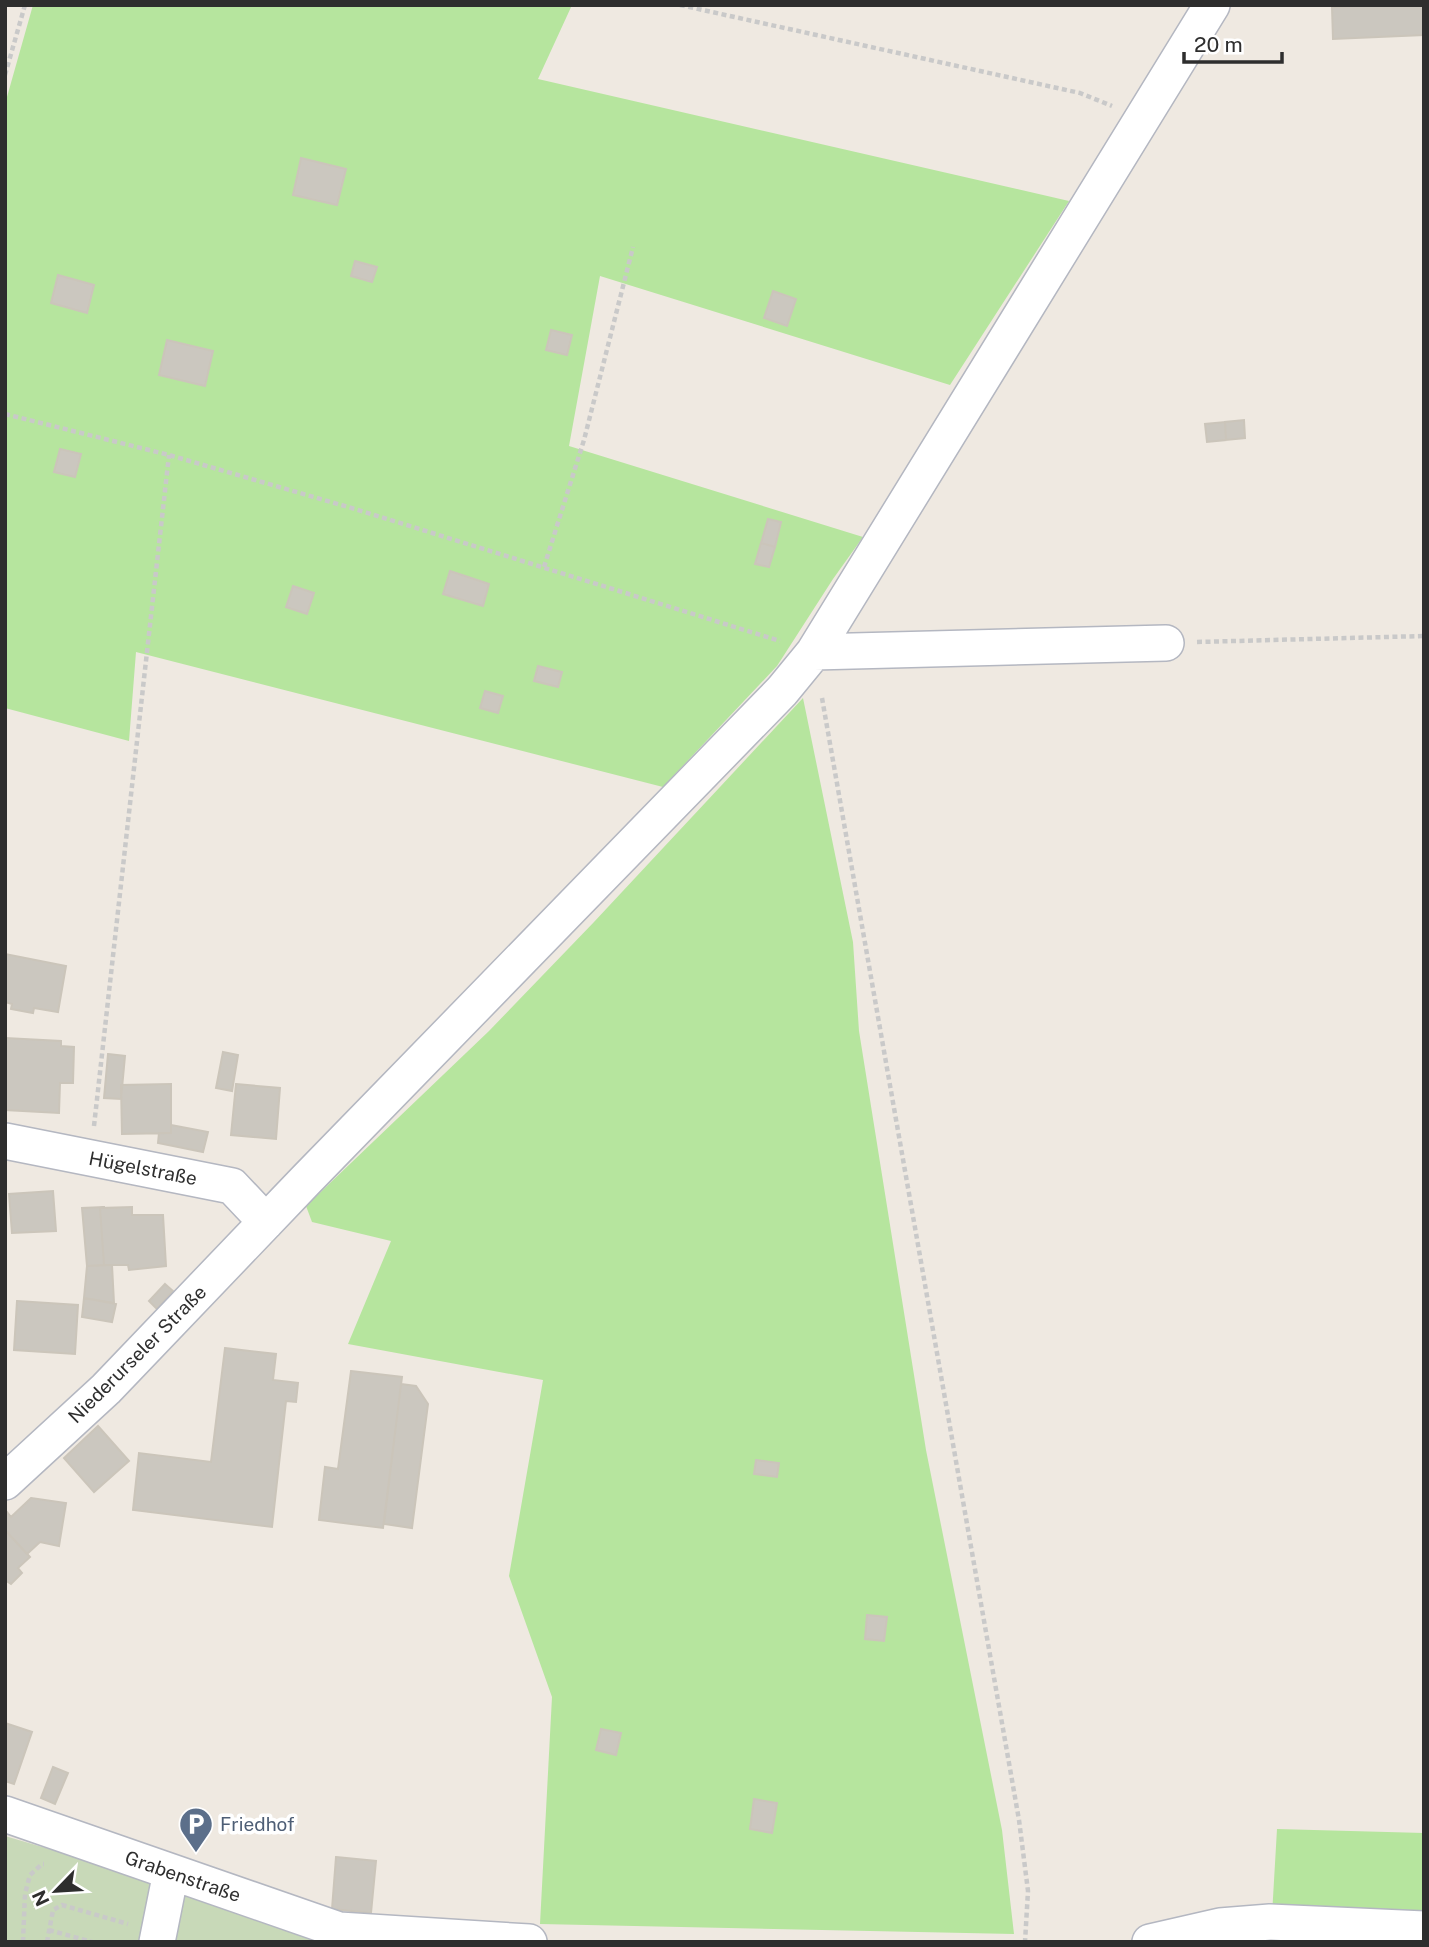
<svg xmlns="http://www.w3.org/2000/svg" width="1429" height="1947" font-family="'Public Sans',sans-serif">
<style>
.green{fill:#b6e59e}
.cemetery{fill:#c8d9b8}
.building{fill:#cbc7bf;stroke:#cbc5ba;stroke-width:2}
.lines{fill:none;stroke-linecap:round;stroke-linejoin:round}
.minor-casing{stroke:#b4b7c1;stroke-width:38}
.path{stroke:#c9c9c9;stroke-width:4.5;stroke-dasharray:5 3.5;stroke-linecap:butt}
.minor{stroke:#fff;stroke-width:35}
.labels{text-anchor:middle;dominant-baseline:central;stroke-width:7;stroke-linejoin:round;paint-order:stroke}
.street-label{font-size:19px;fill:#2e2e2e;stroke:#fff}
.service-label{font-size:19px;fill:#4e5e75;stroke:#fff;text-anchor:start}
</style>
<rect width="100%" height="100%" fill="#efe9e1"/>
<path class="green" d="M33 5H572L538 79 1069 201 950 385 600 276 569 446 863 537 833 579 777 666 663 787 136 652 129 741 5 708V104Z
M803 698 853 942 859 1031 926 1450 1002 1830 1014 1934 540 1924 552 1697 509 1576 543 1380 348 1344 391 1241 312 1222 306 1206 489 1031 594 922Z
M1277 1829 1424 1833V1942H1201L1272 1915Z"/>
<path class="cemetery" d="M5 1836 168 1884 332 1942H5Z"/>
<path class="building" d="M1375 5H1424V35L1333 39 1332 7Z
M301 158 346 169 337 205 293 195Z
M355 261 377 267 372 282 351 276Z
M58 275 94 285 87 313 51 303Z
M773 291 796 299 787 326 764 318Z
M551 330 572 335 567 355 546 350Z
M167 340 213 351 205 386 159 375Z
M1244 420 1245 438 1226 440 1225 422Z
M1225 422 1226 440 1207 442 1205 424Z
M60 449 81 454 75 477 54 472Z
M768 519 781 522 775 547 761 543Z
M761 543 775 547 769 567 755 564Z
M450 571 489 584 483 606 443 594Z
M293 586 314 593 307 614 286 607Z
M538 666 562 672 558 687 534 681Z
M485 691 503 696 498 713 480 708Z
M5 954 66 966 58 1012 34 1008 33 1013 11 1009 12 1004 5 1002Z
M5 1038 61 1041V1046L74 1047 73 1083H60L59 1113 5 1110Z
M223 1052 238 1055 232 1091 216 1088Z
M108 1054 125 1056 121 1099 104 1098Z
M171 1084V1133L122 1134 121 1085Z
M236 1084 280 1088 276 1139 231 1135Z
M171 1125 208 1132 203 1152 158 1143 159 1133H171Z
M53 1191 56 1231 12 1233 9 1194Z
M104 1207V1208H100L104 1265 87 1266 82 1208Z
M132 1207V1215H163L166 1266 129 1270 128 1265H104L100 1208Z
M112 1265 114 1303 84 1298 87 1266Z
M165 1284 173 1291 157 1309 149 1301Z
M84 1298 116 1304 112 1322 82 1317Z
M17 1301 78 1305 75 1354 14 1350Z
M225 1348 276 1354 273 1380 298 1383 296 1402 286 1401 272 1527 133 1510 139 1453 211 1462Z
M351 1371 402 1377 383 1528 319 1520 325 1467 338 1469Z
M401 1384 416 1386 428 1404 412 1528 384 1524Z
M98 1426 129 1461 94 1492 64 1458Z
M756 1460 779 1463 777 1477 754 1474Z
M31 1498 66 1503 59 1546 40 1542 27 1554 5 1530V1513L7 1512 11 1517Z
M5 1530 30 1557 18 1568 22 1573 11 1584 5 1580Z
M867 1615 887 1617 884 1641 865 1639Z
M5 1723 32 1732 14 1784 5 1781Z
M601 1729 621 1733 616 1755 596 1750Z
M53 1767 68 1773 55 1804 41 1798Z
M754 1799 777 1803 772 1833 750 1829Z
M336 1857 376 1861 371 1913 332 1909Z"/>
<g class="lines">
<g class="minor-casing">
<path id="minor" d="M814 652 1166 643
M5 1141 232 1186 266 1222
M5 1482 106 1389 306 1180 782 691 814 652 1212 5
M5 1814 339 1930 529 1942
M157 1942 171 1872
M1150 1942 1220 1926 1270 1922 1424 1929"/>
</g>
<path class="path" d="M680 5 1080 93 1112 106
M5 75 25 5
M5 414 169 455 355 509 780 641
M544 567 584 440 633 247
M1197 642 1424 636
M822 698 1019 1820 1028 1891 1025 1942
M94 1126 169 455
M49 1930 92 1942
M23 1942 25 1894 30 1875 42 1864H44
M47 1942 53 1910 62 1905 128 1924"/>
<use href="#minor" class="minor"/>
</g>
<defs>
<g id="parking-pin" transform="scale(1.75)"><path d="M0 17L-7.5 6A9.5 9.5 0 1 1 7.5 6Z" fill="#5c6f8a" stroke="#fff"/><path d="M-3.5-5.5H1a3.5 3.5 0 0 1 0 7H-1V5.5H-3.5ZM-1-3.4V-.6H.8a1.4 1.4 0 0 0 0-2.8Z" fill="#fff"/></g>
</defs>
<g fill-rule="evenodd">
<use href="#parking-pin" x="196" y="1824"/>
</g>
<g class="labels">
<g class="street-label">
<text transform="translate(143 1168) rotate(11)">Hügelstraße</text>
<text transform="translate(137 1354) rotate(-45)">Niederurseler Straße</text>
<text transform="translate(183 1876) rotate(19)">Grabenstraße</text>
</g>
<g class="service-label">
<text x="220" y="1824">Friedhof</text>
</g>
</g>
<rect width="1429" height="1947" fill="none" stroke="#2e2e2e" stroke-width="14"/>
<g transform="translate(56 1891) rotate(245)" stroke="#ffffff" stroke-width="5" paint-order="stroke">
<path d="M0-5L12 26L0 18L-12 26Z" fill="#2e2e2e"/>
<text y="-10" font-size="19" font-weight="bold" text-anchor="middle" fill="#2e2e2e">N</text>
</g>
<path d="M1184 52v10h98v-10" fill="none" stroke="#2e2e2e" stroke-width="3.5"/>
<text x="1194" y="52" font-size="21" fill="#2e2e2e" stroke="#ffffff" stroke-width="5" paint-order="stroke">20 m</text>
</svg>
